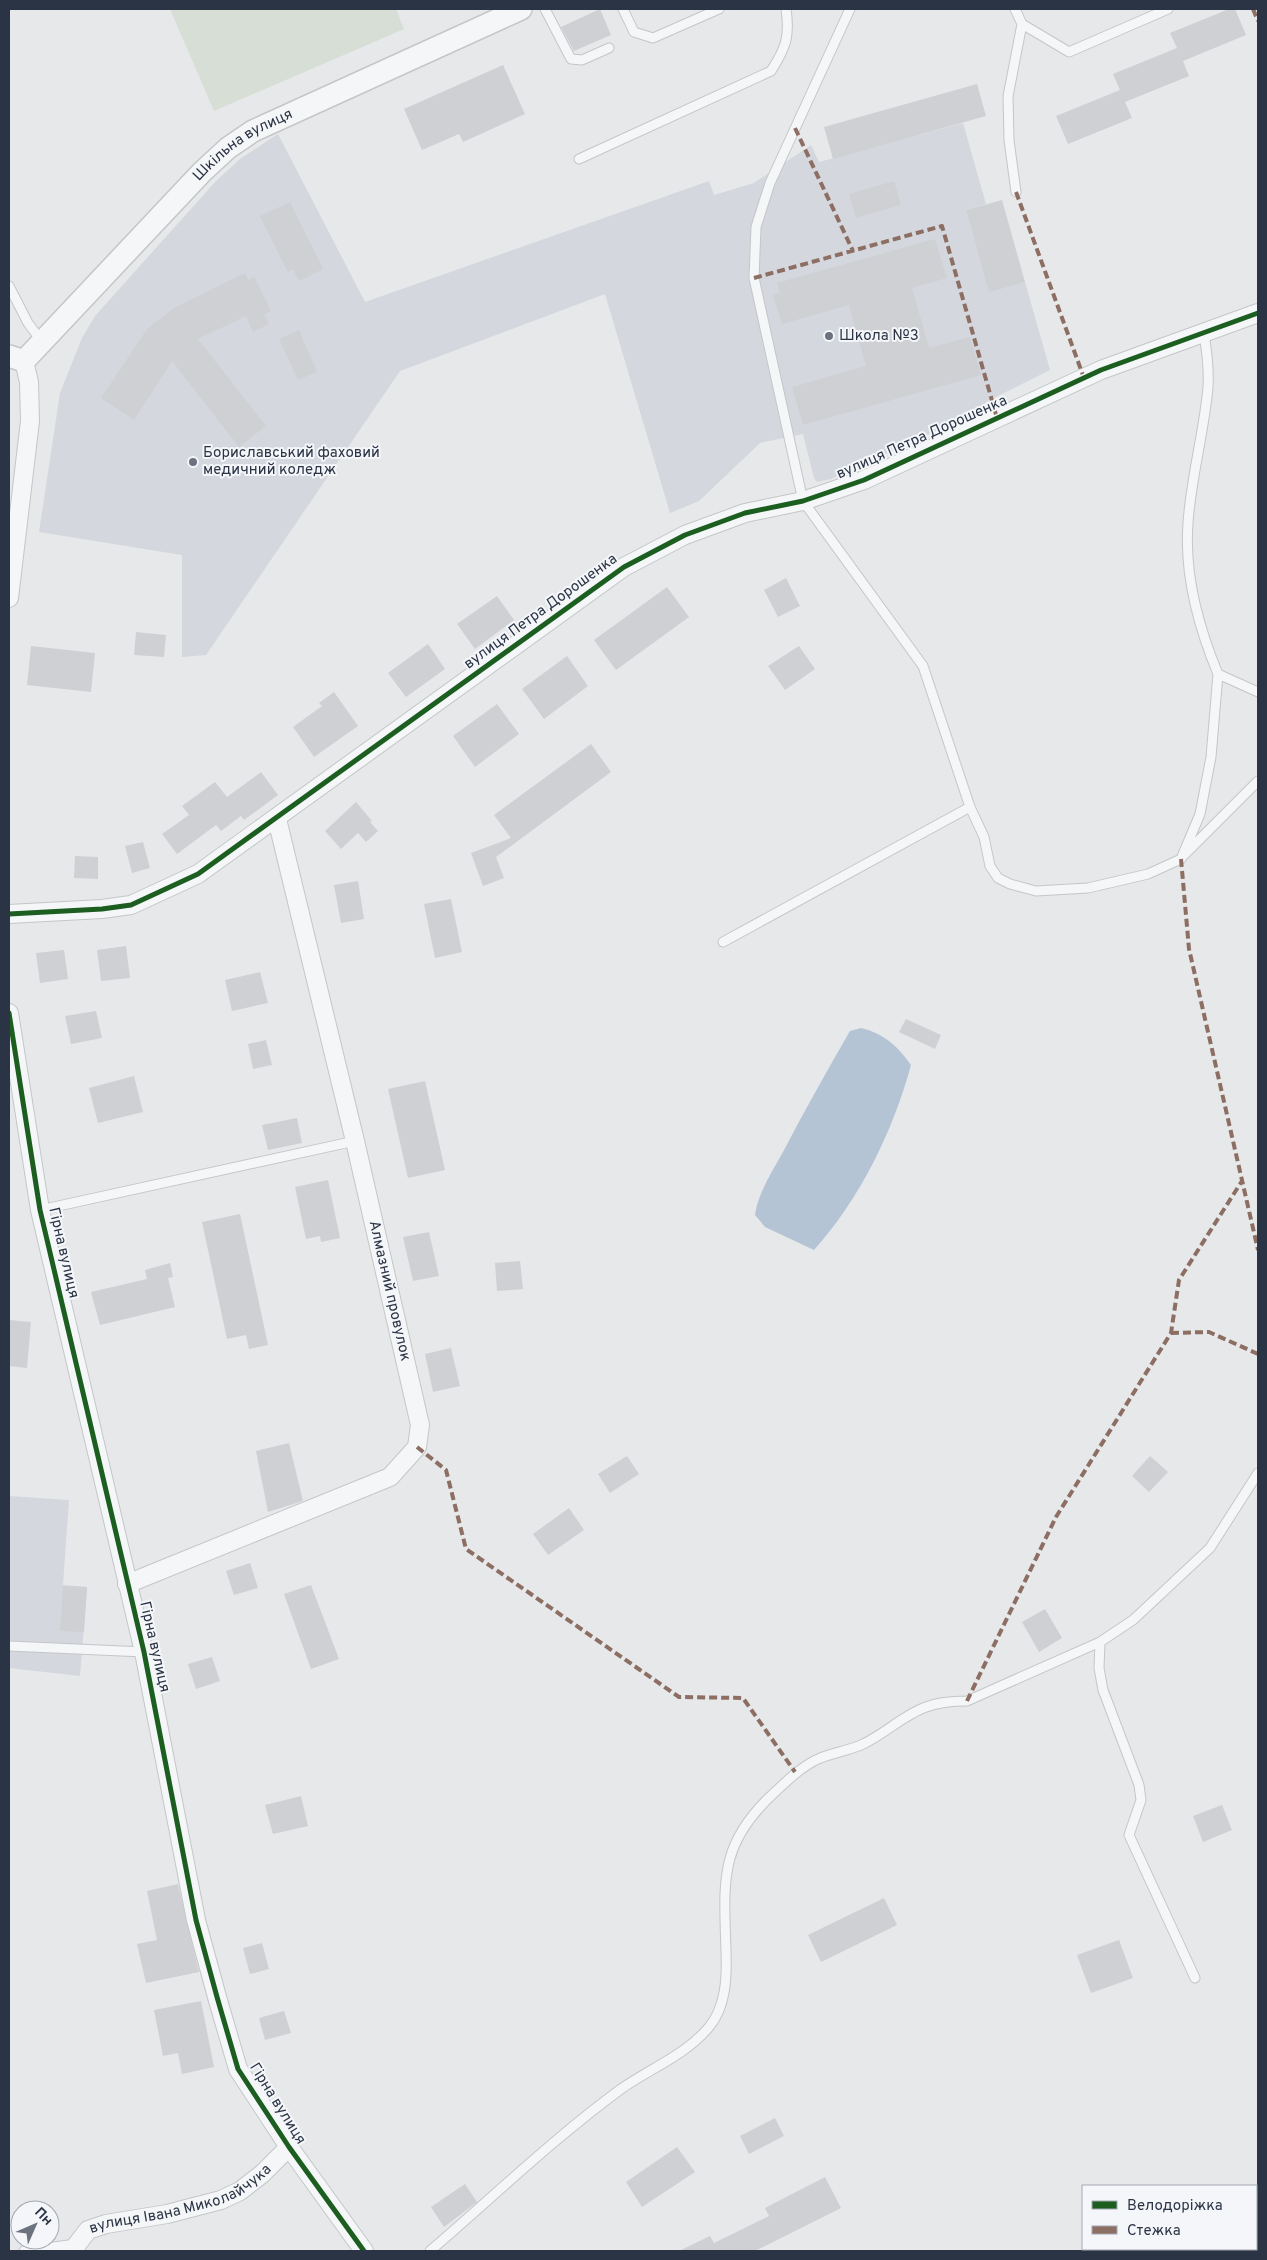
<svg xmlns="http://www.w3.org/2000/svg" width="1267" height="2260" font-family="Overpass,sans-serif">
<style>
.built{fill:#d4d7dd}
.green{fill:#d6ded6}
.water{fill:#b4c4d5}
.building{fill:#ced0d3}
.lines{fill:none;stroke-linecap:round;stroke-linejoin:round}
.service-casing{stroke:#c4c6c8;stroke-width:11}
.minor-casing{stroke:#c4c6c8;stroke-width:20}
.tertiary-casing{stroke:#c4c6c8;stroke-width:24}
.service{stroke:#f5f6f7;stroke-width:9}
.minor{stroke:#f5f6f7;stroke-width:18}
.tertiary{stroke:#f5f6f7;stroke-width:21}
.quiet{stroke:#8d6e63;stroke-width:4;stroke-dasharray:8 4;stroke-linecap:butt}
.cycleway-casing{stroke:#f4f6f9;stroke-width:8}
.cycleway{stroke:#1b5e20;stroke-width:5}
.poi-dot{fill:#6c737f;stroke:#f4f6f9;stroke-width:2}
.labels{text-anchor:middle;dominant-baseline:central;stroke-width:4;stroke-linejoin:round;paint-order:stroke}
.street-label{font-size:15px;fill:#2b3445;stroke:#f4f6f9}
.poi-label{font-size:15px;fill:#2b3445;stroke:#f4f6f9;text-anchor:start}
</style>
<rect width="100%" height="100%" fill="#e6e8ea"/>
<path class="built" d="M963 123 986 204 966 210 989 291 1025 282 1050 370 988 401 966 417 831 479 817 482 814 478 803 434 760 443 699 501 670 513 605 294 400 371 206 655 182 657V555L39 532 60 393 82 338 95 316 216 181 240 159 278 134 365 302 709 181 714 195 754 183 811 145 819 162Z
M9 1496 69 1500 63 1585 87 1587 80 1676 9 1668Z"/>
<path class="green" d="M170 9H396L404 29 214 111Z"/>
<path class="water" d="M861 1028C883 1033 898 1046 911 1065 893 1131 860 1199 814 1250L765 1227 755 1215C758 1193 772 1172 783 1152 804 1111 827 1071 850 1031Z"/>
<path class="building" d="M600 9 611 35 574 51 561 27Z
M1229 9H1235L1246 35 1183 61 1189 76 1125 102 1132 118 1068 144 1056 116 1120 90 1113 74 1177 48 1170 33Z
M503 65 525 114 463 142 459 134 422 150 404 109Z
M977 84 986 116 833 159 824 127Z
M894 181 901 205 856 218 849 194Z
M1002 200 1025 282 989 292 966 210Z
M290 202 323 269 299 281 293 269 288 272 260 216Z
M935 239 947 278 912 288 929 348 970 337 981 375 803 425 792 387 866 366 849 305 782 324 773 295 780 293 777 283Z
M245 273 248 280 254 277 271 311 264 314 269 324 253 332 246 316 198 339 266 426 239 447 172 361 134 420 101 398 147 329 174 308Z
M299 330 317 372 298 380 279 339Z
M786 578 800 606 778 617 764 590Z
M667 587 689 617 616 670 594 640Z
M497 596 514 620 475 649 457 624Z
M136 632 166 635 164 657 134 655Z
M428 644 445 669 406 697 388 673Z
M31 646 95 653 91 692 27 685Z
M799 646 815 669 785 690 768 666Z
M567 656 588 686 544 719 522 689Z
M334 692 358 726 314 757 293 727 322 706 319 703Z
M497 704 519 734 475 767 453 736Z
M591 744 611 772 496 857 504 878 483 886 471 853 511 838 494 815Z
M261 772 278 795 244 820 241 816 221 831 216 825 177 854 162 834 189 815 182 806 215 782 227 797Z
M356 802 372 821 370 822 378 831 366 842 358 833 341 849 325 831Z
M143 842 150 868 132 873 125 846Z
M75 856 98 857V879L74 878Z
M358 881 364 919 341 923 334 885Z
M451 899 462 952 435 958 424 904Z
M126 946 130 978 101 981 97 950Z
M64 950 68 979 40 983 36 953Z
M260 972 268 1003 232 1011 225 980Z
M96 1011 102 1038 71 1044 65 1016Z
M906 1019 941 1035 935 1049 899 1032Z
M266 1040 272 1065 253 1069 248 1044Z
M134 1076 143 1112 98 1123 89 1088Z
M425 1081 445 1170 408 1178 388 1089Z
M297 1118 302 1143 268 1150 262 1125Z
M328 1180 340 1238 321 1242 320 1236 306 1239 295 1187Z
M240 1214 268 1345 249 1349 246 1335 227 1339 202 1222Z
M429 1232 439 1276 413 1281 403 1237Z
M520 1261 523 1289 497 1291 495 1263Z
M170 1263 173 1277 168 1278 175 1307 100 1325 91 1292 147 1279 145 1270Z
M9 1320 31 1322 27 1368 9 1366Z
M451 1348 460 1386 433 1392 425 1354Z
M289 1443 303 1501 268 1512 256 1451Z
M627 1456 639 1474 610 1493 598 1474Z
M1150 1456 1168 1472 1149 1492 1132 1476Z
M569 1508 584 1530 548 1555 533 1534Z
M250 1563 258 1588 234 1595 226 1571Z
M311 1585 339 1659 311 1669 284 1594Z
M63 1586 87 1587 84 1632 60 1631Z
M1045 1609 1062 1638 1039 1652 1022 1622Z
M212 1657 220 1681 196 1689 188 1664Z
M301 1796 308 1826 273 1834 265 1805Z
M1222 1805 1232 1830 1203 1842 1193 1816Z
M178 1884 199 1972 146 1983 137 1944 157 1940 147 1891Z
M884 1898 897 1925 821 1962 808 1935Z
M1119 1940 1133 1978 1091 1993 1077 1955Z
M262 1943 269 1969 250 1974 243 1948Z
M201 2001 214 2067 182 2074 178 2053 163 2056 154 2010Z
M284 2011 291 2033 265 2040 259 2018Z
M775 2118 784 2136 749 2154 740 2136Z
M677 2147 695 2172 642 2207 626 2182Z
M825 2177 841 2208 755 2251H679L710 2236 714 2243 769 2216 765 2208Z
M465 2184 477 2202 444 2227 431 2207Z"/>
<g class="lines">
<g class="service-casing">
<path id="service" d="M545 9 571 59 582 60 609 48
M623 9 634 32 653 38 719 9
M850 9 770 183 756 227 754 278 803 501 923 666 970 807 984 837 990 866 998 878 1010 884 1036 891 1088 888 1148 874 1181 859 1200 814 1211 757 1218 674
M1015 9 1022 24 1069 52 1168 9
M579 159 771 71C786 48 790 36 786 9
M1016 192 1009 140 1008 96 1022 24
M9 286 28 323 43 343
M1204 334C1207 352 1209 370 1208 387 1204 433 1191 477 1188 523 1184 575 1198 626 1218 674L1258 692
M1184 855 1258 781
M723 942 970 807
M40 1210 355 1141
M1100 1642 1099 1668 1103 1690 1139 1785 1141 1800 1129 1835 1195 1978
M9 1646 144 1652
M24 2251 76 2244
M430 2251C493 2197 553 2139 621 2089 649 2069 686 2055 709 2027 726 2007 727 1977 726 1952 724 1881 718 1844 775 1792 788 1780 801 1767 818 1759 831 1753 847 1751 861 1745 884 1735 903 1715 926 1707 939 1702 953 1701 967 1701L1100 1642 1133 1620 1210 1548 1258 1473"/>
</g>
<g class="minor-casing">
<g id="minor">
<path d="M9 598 30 421 29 382 24 361"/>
<path d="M9 914 102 909 131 905 198 874 624 567 685 535 745 513 803 501 864 480 1101 370 1258 313"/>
<path d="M9 1013 40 1210 144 1652 196 1920 217 1997 238 2069 289 2147 364 2251"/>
<path d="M127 1584 390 1477 417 1447 420 1425 355 1141 277 819"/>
<path id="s1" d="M72 2251 88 2230 106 2224 167 2214 221 2200 240 2191 262 2174 289 2147"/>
</g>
</g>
<g class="tertiary-casing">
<g id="tertiary">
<path id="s2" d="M9 356 24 361 202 172 228 148 253 131 521 9"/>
</g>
</g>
<use href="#service" class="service"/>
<use href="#minor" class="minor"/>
<use href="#tertiary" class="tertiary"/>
<path class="quiet" d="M1253 9 1258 21
M795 128 853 251
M1016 192 1084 378
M754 278 942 226 997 418
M1181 859 1189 949 1258 1250
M1171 1333 1209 1332 1258 1354
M417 1447 446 1470 466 1549 679 1697 743 1698 795 1772
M967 1701 1056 1517 1171 1333 1179 1280 1242 1181"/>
<g class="cycleway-casing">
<path id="cycleway" d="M9 914 102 909 131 905 198 874 624 567 685 535 745 513 803 501 864 480 1101 370 1258 313
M9 1013 40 1210 144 1652 196 1920 217 1997 238 2069 289 2147 364 2251"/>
</g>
<use href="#cycleway" class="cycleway"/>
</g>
<g class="poi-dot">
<circle cx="829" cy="336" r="5"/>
<circle cx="193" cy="462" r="5"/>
</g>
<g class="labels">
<g class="street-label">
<text stroke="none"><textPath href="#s2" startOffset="325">Шкільна вулиця</textPath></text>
<text transform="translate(922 438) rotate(-24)">вулиця Петра Дорошенка</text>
<text transform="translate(541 612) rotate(-36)">вулиця Петра Дорошенка</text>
<text transform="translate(63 1253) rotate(77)">Гірна вулиця</text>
<text transform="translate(389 1291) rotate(77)">Алмазний провулок</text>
<text transform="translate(154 1647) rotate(77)">Гірна вулиця</text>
<text transform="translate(277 2104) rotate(58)">Гірна вулиця</text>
<text stroke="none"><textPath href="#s1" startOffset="125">вулиця Івана Миколайчука</textPath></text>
</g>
<g class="poi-label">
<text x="839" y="336">Школа №3</text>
<text x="203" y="453">Бориславський фаховий<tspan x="203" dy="17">медичний коледж</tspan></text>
</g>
</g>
<rect width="1267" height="2260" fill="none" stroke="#2b3445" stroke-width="20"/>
<rect x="1082" y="2185" width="175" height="65" fill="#f4f6f9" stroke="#a4a8b1"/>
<rect x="1092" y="2201" width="25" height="8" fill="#1b5e20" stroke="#a4a8b1"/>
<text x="1127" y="2210" font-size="15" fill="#2b3445">Велодоріжка</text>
<rect x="1092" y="2226" width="25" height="8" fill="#8d6e63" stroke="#a4a8b1"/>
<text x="1127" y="2235" font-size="15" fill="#2b3445">Стежка</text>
<g transform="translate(35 2225) rotate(45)"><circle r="24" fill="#f4f6f9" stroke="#a4a8b1"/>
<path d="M0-4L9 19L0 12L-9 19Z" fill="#6c737f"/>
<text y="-8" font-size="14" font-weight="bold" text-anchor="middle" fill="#2b3445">Пн</text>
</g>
</svg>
